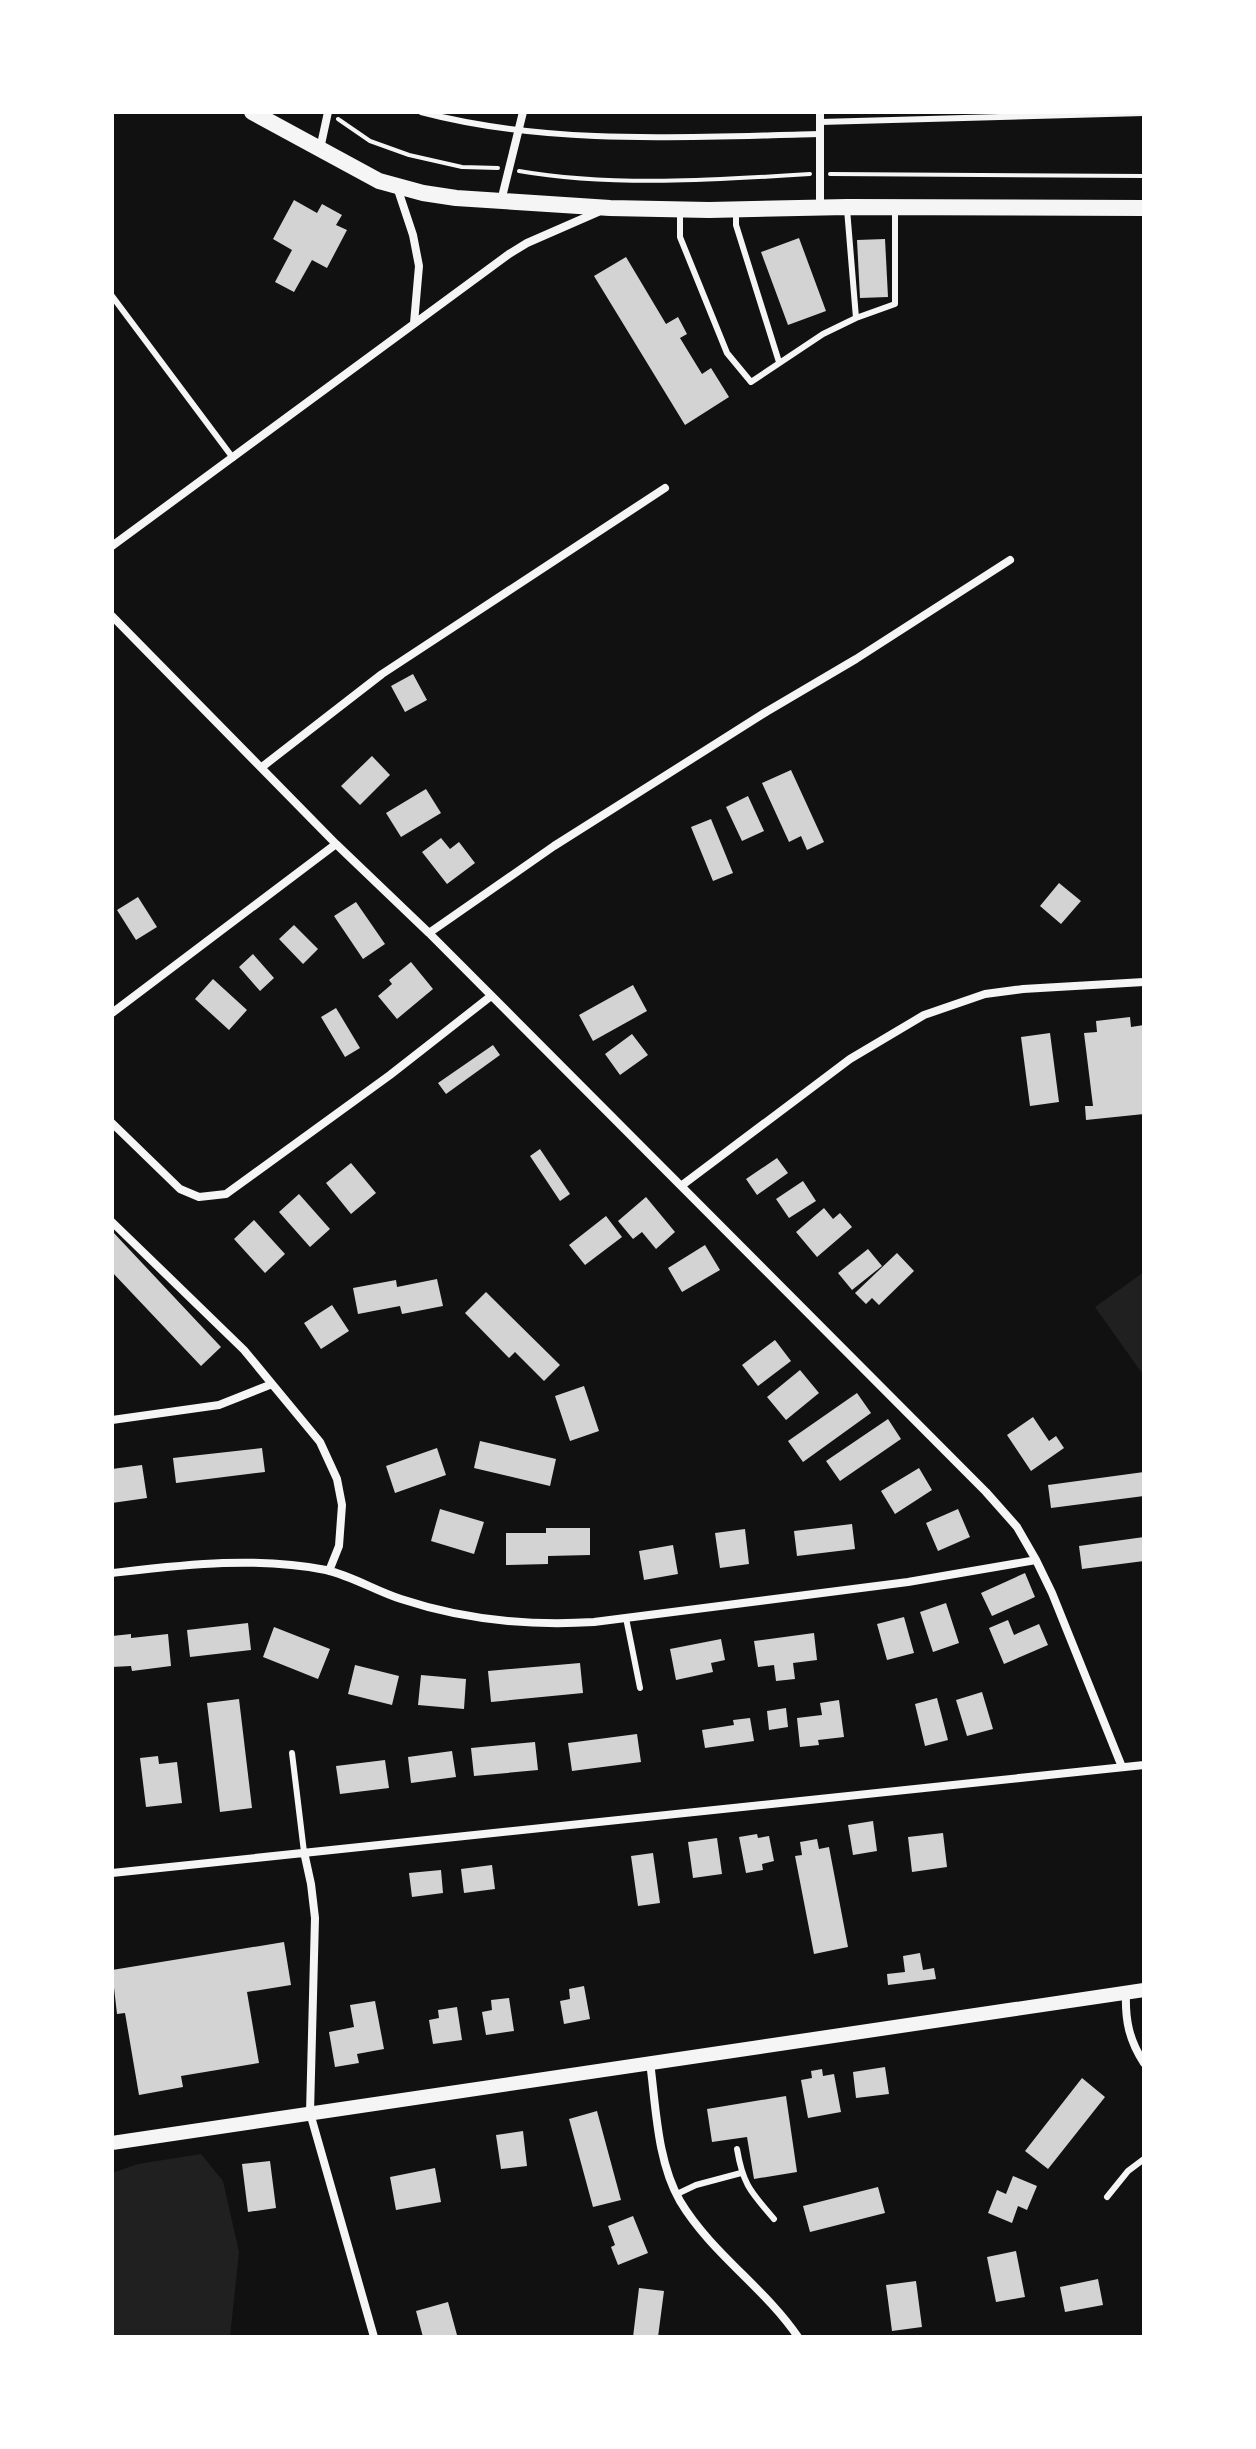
<svg xmlns="http://www.w3.org/2000/svg" width="1256" height="2449" font-family="'Playfair Display',serif">
<style>
.green{fill:#202020}
.building{fill:#d3d3d3}
.lines{fill:none;stroke-linecap:round;stroke-linejoin:round}
.path{stroke:#f5f5f5;stroke-width:4}
.service{stroke:#f5f5f5;stroke-width:6}
.minor{stroke:#f5f5f5;stroke-width:8}
.tertiary{stroke:#f5f5f5;stroke-width:14}
.secondary{stroke:#f5f5f5;stroke-width:16}
</style>
<rect width="100%" height="100%" fill="#111"/>
<path class="green" d="M1144 1272V1376L1095 1307Z
M201 2154 223 2181 239 2252 230 2337H112V2173L138 2164Z"/>
<path class="building" d="M294 200 317 213 322 204 342 215 336 225 347 230 327 268 312 260 294 292 275 282 292 250 273 239Z
M799 238 826 311 788 325 761 252Z
M885 239 888 297 860 298 857 240Z
M626 257 666 324 678 317 687 334 680 338 702 374 711 368 729 397 685 425 594 276Z
M413 674 427 700 405 712 391 686Z
M372 756 390 775 360 805 341 786Z
M791 770 824 842 807 850 801 836 789 842 762 783Z
M426 789 441 813 401 837 386 813Z
M748 796 764 831 742 841 726 807Z
M711 819 733 873 713 881 691 827Z
M441 838 450 849 459 842 475 863 447 884 422 852Z
M1059 883 1081 901 1061 924 1040 906Z
M138 897 157 927 136 940 117 910Z
M356 902 385 944 363 959 334 916Z
M294 925 318 949 303 964 279 939Z
M253 954 274 978 260 991 239 967Z
M411 962 433 989 397 1019 378 996 392 984 389 980Z
M213 979 247 1010 229 1030 195 999Z
M633 985 647 1011 593 1041 579 1015Z
M336 1008 360 1048 345 1057 321 1017Z
M1130 1017 1131 1027 1144 1025V1114L1086 1120 1085 1106H1093L1084 1033 1097 1032 1096 1021Z
M1050 1033 1059 1102 1030 1106 1021 1037Z
M632 1034 648 1055 620 1075 605 1054Z
M493 1045 500 1055 446 1094 438 1083Z
M540 1149 570 1194 560 1201 530 1156Z
M777 1158 788 1173 757 1195 746 1179Z
M351 1163 376 1193 351 1214 326 1183Z
M803 1181 816 1201 789 1218 776 1199Z
M299 1194 330 1229 310 1247 279 1212Z
M646 1197 675 1232 656 1249 642 1232 633 1239 618 1221Z
M824 1208 833 1219 840 1213 852 1227 817 1257 796 1232Z
M606 1216 622 1237 585 1265 569 1245Z
M254 1220 285 1254 265 1273 234 1239Z
M112 1231 221 1347 201 1366 112 1272Z
M705 1245 720 1270 682 1292 668 1268Z
M868 1249 882 1266 852 1290 838 1273Z
M897 1253 914 1271 879 1305 872 1298 866 1304 855 1293Z
M437 1279 443 1306 402 1314 400 1306 358 1314 353 1288 396 1280 397 1287Z
M486 1292 560 1365 544 1381 515 1352 509 1358 465 1313Z
M332 1305 349 1331 321 1349 304 1323Z
M775 1340 791 1361 758 1386 742 1365Z
M800 1370 819 1393 786 1420 767 1397Z
M584 1386 599 1431 570 1441 555 1396Z
M857 1393 871 1413 803 1462 788 1441Z
M1033 1417 1049 1441 1056 1436 1064 1448 1031 1471 1007 1435Z
M888 1419 901 1439 840 1481 826 1461Z
M480 1441 556 1459 550 1486 474 1468Z
M262 1448 265 1472 176 1483 173 1458Z
M437 1448 446 1475 395 1493 386 1466Z
M142 1465 147 1498 112 1503V1469Z
M919 1468 932 1490 895 1514 881 1491Z
M1144 1472V1496L1051 1508 1048 1485Z
M440 1509 484 1522 474 1554 431 1541Z
M958 1509 970 1537 938 1551 926 1523Z
M852 1524 855 1549 797 1556 794 1531Z
M546 1528H590V1555L548 1556V1564L506 1565V1533H546Z
M745 1529 749 1564 720 1568 715 1533Z
M1144 1537V1561L1082 1569 1079 1546Z
M673 1545 678 1574 644 1580 639 1551Z
M1025 1573 1035 1597 992 1616 981 1593Z
M946 1603 959 1643 933 1652 920 1612Z
M904 1617 914 1653 887 1660 877 1624Z
M1008 1620 1014 1635 1039 1624 1048 1645 1004 1664 989 1628Z
M248 1623 251 1650 190 1657 187 1630Z
M274 1627 330 1649 318 1679 263 1657Z
M814 1633 817 1660 793 1663 795 1679 776 1681 774 1665 758 1667 754 1641Z
M131 1634V1638L168 1634 171 1666 132 1671 131 1666 112 1667V1636Z
M721 1639 725 1660 711 1663 713 1672 676 1680 670 1649Z
M580 1663 583 1693 491 1702 488 1671Z
M355 1665 399 1676 392 1705 348 1694Z
M421 1675 466 1679 464 1709 418 1705Z
M982 1692 993 1729 967 1736 956 1700Z
M937 1698 948 1740 925 1746 915 1704Z
M239 1699 252 1808 220 1812 207 1703Z
M839 1700 844 1737 818 1740 819 1745 800 1747 797 1718 822 1715 820 1703Z
M786 1708 788 1727 769 1730 767 1711Z
M750 1718 754 1741 705 1748 702 1730 734 1725 733 1720Z
M637 1734 641 1762 572 1771 568 1743Z
M535 1742 538 1770 474 1776 471 1748Z
M452 1751 456 1777 411 1783 408 1757Z
M158 1756 159 1764 177 1762 182 1803 146 1807 140 1758Z
M385 1760 389 1788 340 1794 336 1766Z
M873 1821 877 1851 853 1855 848 1825Z
M943 1833 947 1867 912 1872 908 1837Z
M757 1834 758 1838 769 1836 774 1861 762 1864 763 1870 746 1873 739 1837Z
M717 1838 722 1874 693 1878 688 1842Z
M817 1839 819 1849 829 1847 848 1947 814 1954 795 1856 802 1855 800 1842Z
M653 1853 660 1903 638 1906 631 1856Z
M492 1865 495 1889 464 1893 461 1869Z
M441 1870 443 1893 412 1897 409 1873Z
M284 1942 291 1985 247 1992 259 2063 181 2076 183 2087 139 2095 125 2013 117 2014 112 1970Z
M920 1953 923 1970 934 1968 936 1979 888 1985 887 1974 905 1972 903 1956Z
M584 1986 590 2019 564 2024 560 2001 570 1999 569 1989Z
M509 1998 514 2031 486 2035 482 2012 492 2010 491 2000Z
M375 2001 384 2049 357 2054 359 2063 335 2067 329 2032 354 2027 350 2005Z
M457 2007 462 2040 433 2044 429 2020 439 2018 438 2010Z
M885 2067 889 2094 856 2098 853 2072Z
M822 2069 823 2076 834 2074 841 2112 808 2118 801 2080 812 2078 811 2071Z
M1082 2078 1105 2097 1048 2169 1025 2151Z
M786 2096 797 2172 754 2179 747 2137 712 2142 707 2109Z
M597 2111 621 2200 593 2207 569 2119Z
M523 2131 527 2166 501 2169 496 2135Z
M270 2161 276 2208 248 2212 242 2164Z
M435 2168 441 2202 396 2210 390 2177Z
M1013 2176 1037 2186 1027 2210 1018 2206 1012 2223 988 2213 997 2190 1006 2194Z
M878 2187 885 2213 810 2232 803 2206Z
M633 2216 648 2253 618 2265 611 2247 615 2245 608 2226Z
M1016 2251 1025 2297 996 2302 987 2257Z
M1098 2279 1103 2305 1065 2312 1060 2287Z
M916 2281 922 2327 892 2331 886 2285Z
M639 2288 664 2291 658 2337H633Z
M448 2302 457 2335 423 2337 416 2311Z"/>
<g class="lines">
<path class="path" d="M338 119 370 141 409 155 462 167 498 168
M519 171C610 187 718 180 810 174
M830 174 1144 176"/>
<path class="service" d="M421 112C550 146 688 137 820 134
M820 122 1144 113
M736 212V225L779 362
M680 213V237L727 353 751 382 823 334 856 318 847 209
M112 296 233 458
M856 318 895 304V210
M626 1618 640 1688
M292 1753 304 1852
M737 2149C743 2185 751 2192 774 2219
M677 2194 696 2185 741 2173
M1107 2197 1128 2171 1144 2159"/>
<path class="minor" d="M820 112V207
M320 149 328 112
M397 187 413 235 419 266 414 323
M501 201 523 112
M112 546 509 254 527 243 598 212
M112 616 336 844 429 933 986 1492 1017 1527 1036 1560 1052 1593 1122 1767
M262 767 382 674 665 488
M429 933 554 846 766 712 856 659 1010 560
M112 1013 336 844
M112 1123 180 1189 199 1197 226 1194 390 1075 491 996
M681 1186 850 1059 924 1015 985 994 1023 989 1144 982
M112 1222 244 1350 320 1442 337 1479 342 1505 339 1546 329 1571
M112 1420 219 1405 272 1384
M112 1573C183 1565 255 1556 326 1570 352 1576 376 1591 401 1599 464 1620 528 1626 594 1622L908 1582 1036 1560
M304 1852 311 1884 315 1918 310 2113 374 2337
M112 1873 1144 1765
M1126 1993C1125 2020 1129 2040 1144 2063
M650 2062C656 2107 657 2161 680 2201 711 2253 765 2288 798 2337"/>
<path class="tertiary" d="M112 2143 1144 1990"/>
<path class="secondary" d="M252 112 379 181 423 193 456 198 610 208 709 210 847 207 1144 208"/>
</g>
<rect width="1256" height="2449" fill="none" stroke="#ffffff" stroke-width="228"/>
</svg>
